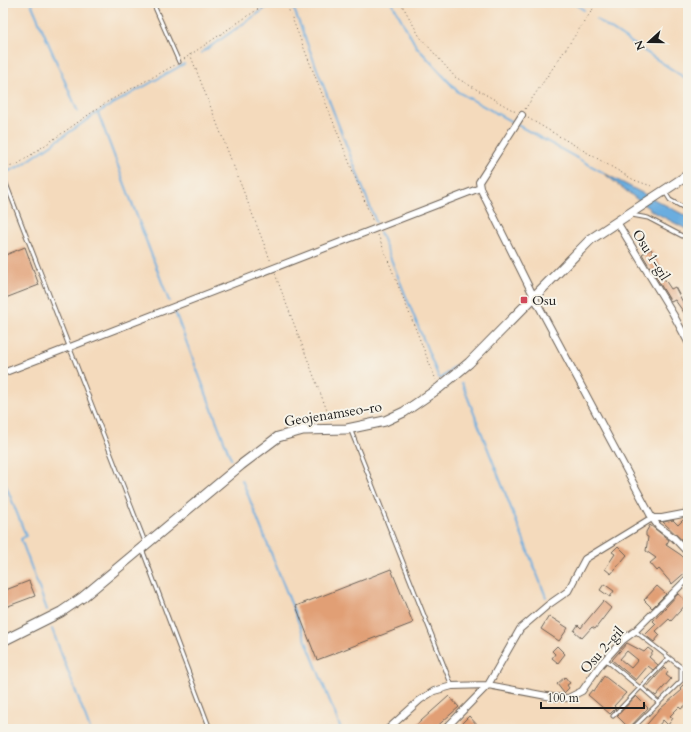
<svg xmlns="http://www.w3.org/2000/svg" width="691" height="732" font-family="Cardo,serif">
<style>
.water{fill:#6baddf;stroke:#44647e}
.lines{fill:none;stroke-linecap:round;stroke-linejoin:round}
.stream{stroke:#6baddf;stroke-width:2}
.building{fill:#e19f75;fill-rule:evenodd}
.service-casing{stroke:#685e54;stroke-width:5}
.minor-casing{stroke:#685e54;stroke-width:8}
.secondary-casing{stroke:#685e54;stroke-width:11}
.path{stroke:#685e54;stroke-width:1;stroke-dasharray:1 3;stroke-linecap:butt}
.service{stroke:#fff;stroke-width:3}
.minor{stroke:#fff;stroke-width:6}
.secondary{stroke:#fff;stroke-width:9}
.poi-dot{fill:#d1495b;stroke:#f7f3e8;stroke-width:1.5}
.labels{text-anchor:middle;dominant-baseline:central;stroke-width:4;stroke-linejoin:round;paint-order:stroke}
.street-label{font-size:14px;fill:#1c1c1c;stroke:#f7f3e8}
.poi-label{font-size:14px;fill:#1c1c1c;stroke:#f7f3e8;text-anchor:start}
</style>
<rect width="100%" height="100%" fill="#f7f3e8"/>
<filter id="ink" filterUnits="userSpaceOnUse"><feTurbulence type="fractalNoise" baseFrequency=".025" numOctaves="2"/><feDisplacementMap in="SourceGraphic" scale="8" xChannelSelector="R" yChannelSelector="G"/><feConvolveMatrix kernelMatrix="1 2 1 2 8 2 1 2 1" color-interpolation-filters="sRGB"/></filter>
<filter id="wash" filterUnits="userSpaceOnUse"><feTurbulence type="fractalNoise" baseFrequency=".012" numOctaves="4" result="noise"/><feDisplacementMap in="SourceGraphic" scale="16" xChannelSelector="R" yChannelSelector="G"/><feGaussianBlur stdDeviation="0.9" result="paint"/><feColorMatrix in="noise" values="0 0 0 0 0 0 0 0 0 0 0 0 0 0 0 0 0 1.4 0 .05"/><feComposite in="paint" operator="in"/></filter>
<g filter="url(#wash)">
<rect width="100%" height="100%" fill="#f4dabc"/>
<path class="water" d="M602 172 688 217V230L652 211Z"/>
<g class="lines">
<path class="stream" d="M31 3 78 112
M392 3 416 46 458 92 604 173
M573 3 584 10
M292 4 376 222
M596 19 688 80
M201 53 266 8
M98 113 169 301
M9 171 22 165 97 113 184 64
M380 232 439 378H442L454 366
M175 312 231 459
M462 383 546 597
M3 478 26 536 21 539 47 610
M242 480 341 729
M52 629 90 729"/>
</g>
<g id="blocks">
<path class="building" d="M25 247 39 285 3 299V256Z
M651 249 664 271 661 274 671 289 675 287 688 312 685 314 675 300 671 302 645 259 642 254Z
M684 519 688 523 686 531 688 533V546L663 522 673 520 678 525Z
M650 525 669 540 666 545 681 555 688 562V570L672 584 659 569 657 571 650 563 656 558 646 551 648 537 646 536V532Z
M618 546 627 555 611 574 605 569 615 554 612 552Z
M391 569 413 623 317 660 296 606Z
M29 581 35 596 3 608V591Z
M604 584 614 591 610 597 600 590Z
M657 586 666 594 652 608 644 600Z
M678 594 688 602 671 621 669 619 656 631 660 635 654 642 645 635 656 624 653 621Z
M603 601 611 608 595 629 592 627 582 638 574 631 578 625 581 628 584 624Z
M549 616 568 628 559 641 541 629Z
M627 643 644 652 648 648 653 652 649 657 658 665 653 670 648 666 636 680 612 660ZM627 651 638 660 631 668 620 659Z
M557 646 565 654 558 663 552 658 555 654 552 651Z
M664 668 668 672 666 675 671 679 656 696 646 688Z
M604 676 626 693 614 706 616 708 610 714 588 695 592 690 594 691Z
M565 677 570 683 567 685 569 688 564 693 557 684Z
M685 683 688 687V703L681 709 679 707 670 716 673 718 668 725 663 720 656 729H643L660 709 682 690 680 688Z
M449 696 459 707 434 729H412Z
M636 696 648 708 629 728 617 716Z
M469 716 479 727 477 729H467L462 723Z"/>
</g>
</g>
<g filter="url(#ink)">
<use href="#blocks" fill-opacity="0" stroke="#685e54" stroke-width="1"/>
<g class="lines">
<g class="service-casing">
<path id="service" d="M153 3 179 62
M3 176 145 542
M665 192 670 200 688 210
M632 215 648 218 688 239
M351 431 452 686
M142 549 210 729
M606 660 640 688
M641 687 659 703
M613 716 668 659
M632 729 681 681V667L635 631"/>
</g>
<g class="minor-casing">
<path id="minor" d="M522 115 479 182 480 188 534 297 652 518 658 526 674 538 688 553
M617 222 673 314 688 342
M3 373 480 188
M388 729 420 700 434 691 452 686 488 685 552 697 568 698 582 691 601 664 623 640 635 631 688 578
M445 729 488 685 520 629 548 605 568 591 585 559 652 518H662L688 513"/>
</g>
<g class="secondary-casing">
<path id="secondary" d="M3 641 61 612 83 597 241 465 278 437 303 430 347 429 385 421 404 412 439 388 469 363 591 239 688 175"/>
</g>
<path class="path" d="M286 3 373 222
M401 3 420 37 455 77 516 112
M190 54 271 262
M184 59 267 3
M525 109 597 3
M528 118 634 180 654 187
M3 169 18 164 107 102 175 65
M378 235 436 380
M275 274 331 421"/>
<use href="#service" class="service"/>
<use href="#minor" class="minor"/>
<use href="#secondary" class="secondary"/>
</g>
</g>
<rect class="poi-dot" x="520" y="296" width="8" height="8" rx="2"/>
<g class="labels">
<g class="street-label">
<text transform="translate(651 255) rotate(58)">Osu 1-gil</text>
<text transform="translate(333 414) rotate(-9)">Geojenamseo-ro</text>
<text transform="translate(602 650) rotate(-48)">Osu 2-gil</text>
</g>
<g class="poi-label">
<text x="532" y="300">Osu</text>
</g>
</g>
<rect width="691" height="732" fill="none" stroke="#f7f3e8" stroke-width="16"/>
<g transform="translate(649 42) rotate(249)" stroke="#f7f3e8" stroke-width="3" paint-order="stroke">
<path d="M0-3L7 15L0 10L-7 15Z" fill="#1c1c1c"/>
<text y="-6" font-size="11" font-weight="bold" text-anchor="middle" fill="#1c1c1c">N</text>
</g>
<path d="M541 702v6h103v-6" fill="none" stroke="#1c1c1c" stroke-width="2"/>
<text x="547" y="702" font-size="12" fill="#1c1c1c" stroke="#f7f3e8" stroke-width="3" paint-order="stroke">100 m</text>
</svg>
